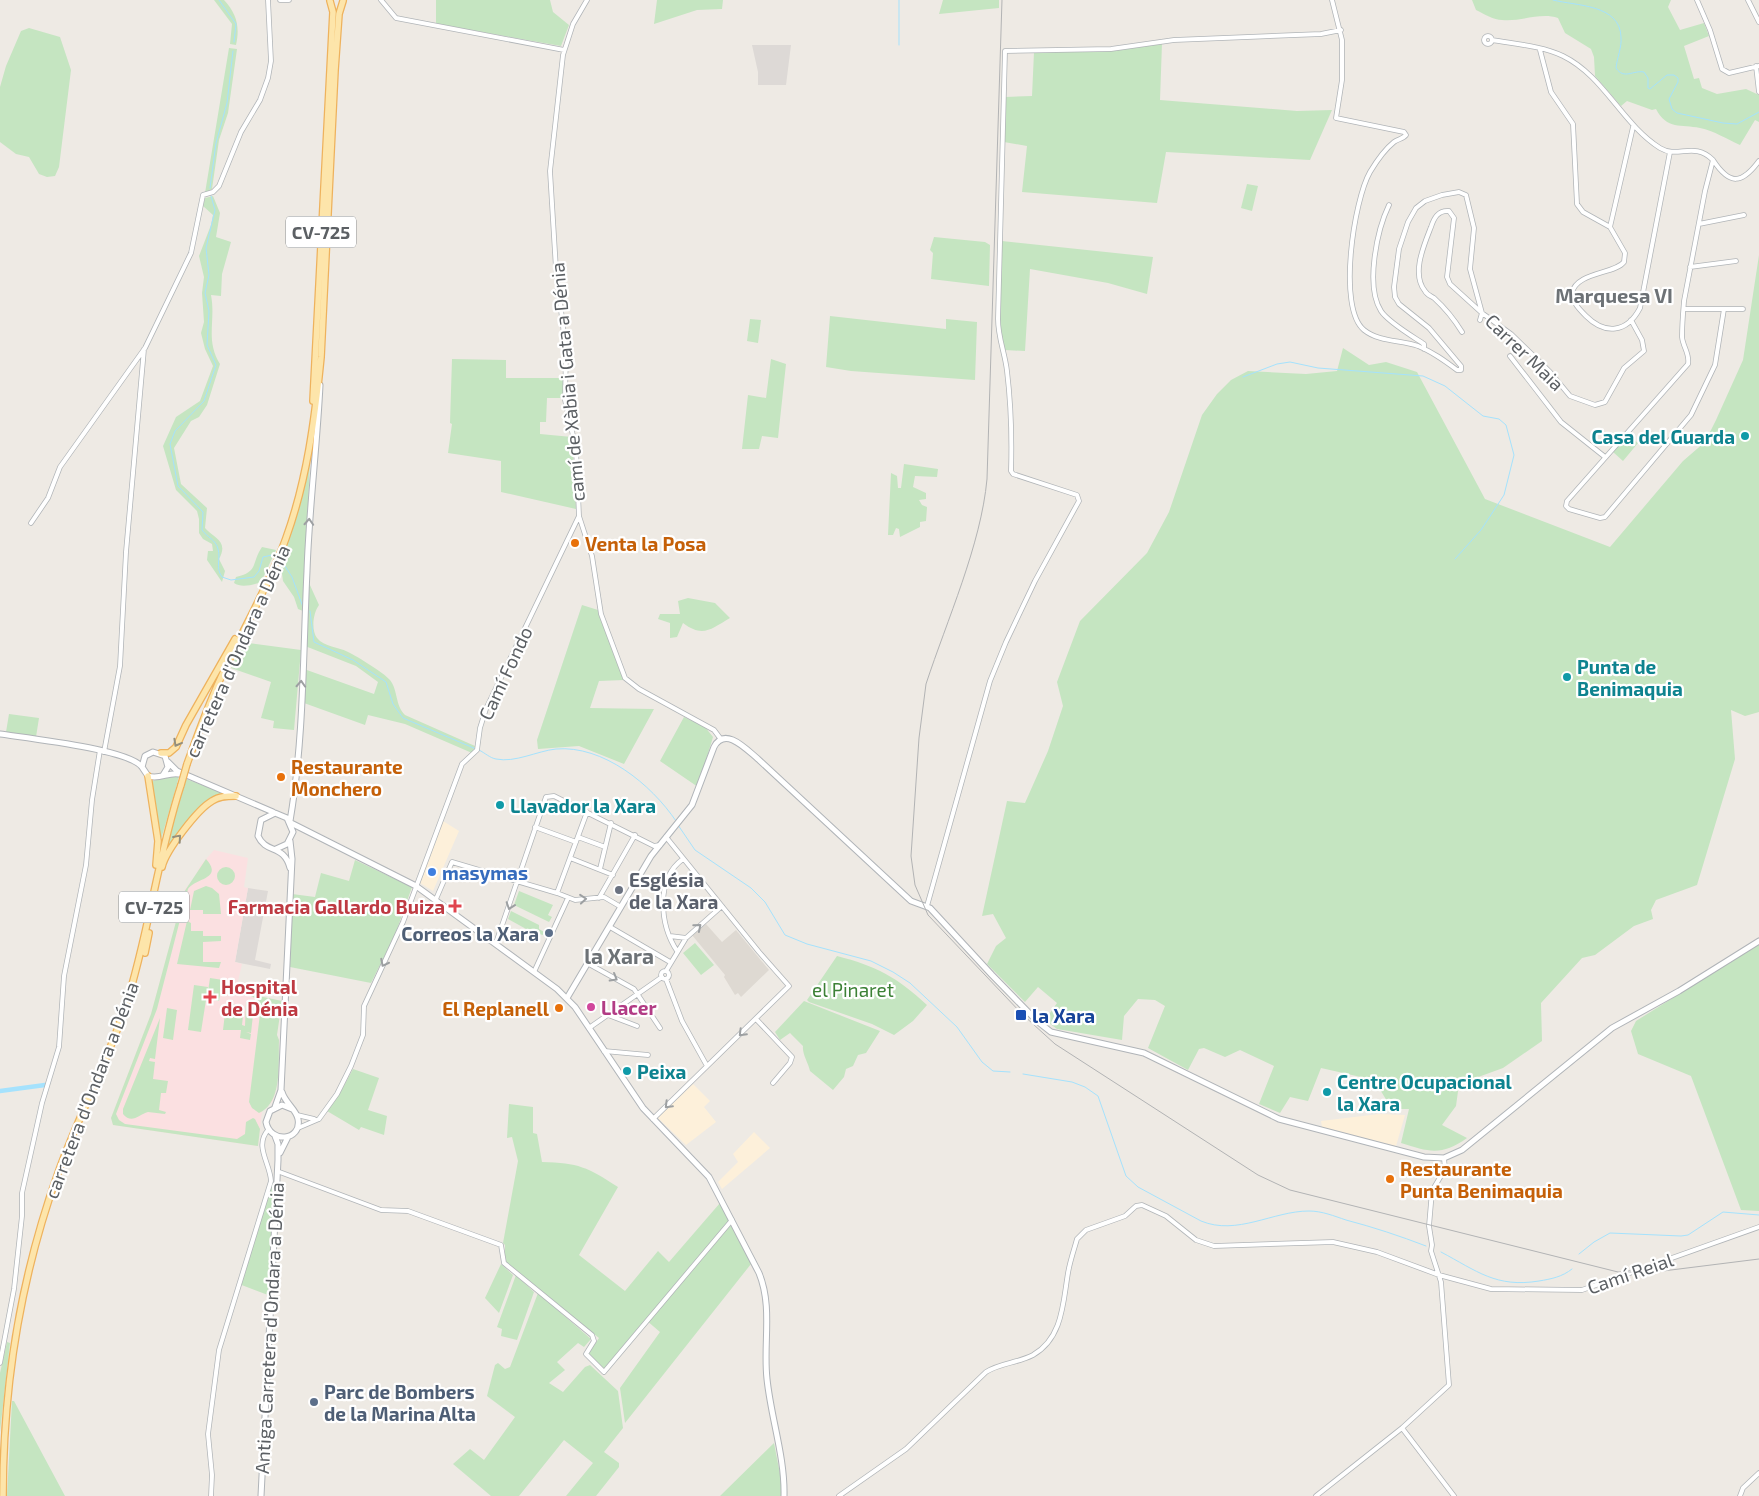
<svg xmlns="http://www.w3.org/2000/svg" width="1759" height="1496" font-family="'Exo 2',sans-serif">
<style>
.commercial{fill:#fdf0da}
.industrial{fill:#ddd9d6}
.education{fill:#ded9d2}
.medical{fill:#fbe0e1}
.green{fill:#c5e5c1}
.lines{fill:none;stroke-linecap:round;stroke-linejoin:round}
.stream{stroke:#a5e2fd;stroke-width:1}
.canal{stroke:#a5e2fd;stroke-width:4.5}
.street-casing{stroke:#b1b5b8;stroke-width:5.5}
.secondary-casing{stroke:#b0b4b8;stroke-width:7}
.primary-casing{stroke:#eeb25d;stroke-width:8}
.street{stroke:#fff;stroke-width:4}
.secondary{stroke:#fff;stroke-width:5}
.primary{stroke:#fde5aa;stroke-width:5.5}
.tram{stroke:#b2b3b4;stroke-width:1}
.primary-bridge-casing{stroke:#eeb25d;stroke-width:8;stroke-linecap:butt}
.primary-bridge{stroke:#fde5aa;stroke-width:5.5}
.oneway{stroke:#9da0a2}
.oneway2{stroke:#948f7c}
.culture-dot{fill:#0f9aa8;stroke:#fff;stroke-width:2}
.food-dot{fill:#e8710a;stroke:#fff;stroke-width:2}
.shop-dot{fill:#3f7fe0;stroke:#fff;stroke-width:2}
.worship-dot{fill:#6b7280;stroke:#fff;stroke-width:2}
.health-dot{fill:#e0444e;stroke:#fff;stroke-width:2}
.service-dot{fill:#5c6f8a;stroke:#fff;stroke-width:2}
.hotel-dot{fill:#d1479c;stroke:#fff;stroke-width:2}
.transit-dot{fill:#1a4fb4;stroke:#fff;stroke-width:2}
.labels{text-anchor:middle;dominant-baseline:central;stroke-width:4.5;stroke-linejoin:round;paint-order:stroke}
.shield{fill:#fff;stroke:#8d9092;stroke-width:1}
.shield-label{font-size:18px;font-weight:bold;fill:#5c6064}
.street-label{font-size:19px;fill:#5c6064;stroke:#fff}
.culture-label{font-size:19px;font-weight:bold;fill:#0d838f;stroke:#fff;text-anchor:start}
.food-label{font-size:19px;font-weight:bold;fill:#c56008;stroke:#fff;text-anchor:start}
.shop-label{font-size:19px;font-weight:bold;fill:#366cbe;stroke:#fff;text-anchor:start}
.worship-label{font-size:19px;font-weight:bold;fill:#5b616d;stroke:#fff;text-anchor:start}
.health-label{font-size:19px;font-weight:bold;fill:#be3a42;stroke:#fff;text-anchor:end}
.service-label{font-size:19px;font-weight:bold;fill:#4e5e75;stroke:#fff;text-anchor:end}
.park-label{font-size:19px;fill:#3c8136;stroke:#fff}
.hotel-label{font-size:19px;font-weight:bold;fill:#b23c85;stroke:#fff;text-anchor:start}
.transit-label{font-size:19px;font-weight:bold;fill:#164399;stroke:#fff;text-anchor:start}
.neighbourhood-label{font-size:20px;font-weight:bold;fill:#6d7276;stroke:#fff}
.quarter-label{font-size:21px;font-weight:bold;fill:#6d7276;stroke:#fff}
</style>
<rect width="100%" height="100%" fill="#eeeae4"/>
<path class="commercial" d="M443 821 459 831 433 891 420 883Z
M693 1084 710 1101 704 1107 716 1122 686 1145 658 1118Z
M1379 1114 1405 1115 1396 1146 1322 1127 1321 1121Z
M754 1132 770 1148 722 1189 718 1182 738 1162 733 1154Z"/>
<path class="industrial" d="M752 45H791L786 85H758V72Z
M248 888 268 891 255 960 271 964 270 969 235 962Z"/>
<path class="education" d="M706 924 722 942 736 930 769 970 741 997 738 993 735 995 724 977 725 975 692 935Z"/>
<path class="medical" d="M214 850 248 858 244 887 248 888 235 962 242 964 238 981 244 993 282 1001 277 1035 279 1040 276 1089 273 1101 262 1111 258 1146 113 1125 111 1118 151 1014 185 889 195 878 200 866Z"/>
<path class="green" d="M214 0H224C237 14 240 27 236 45L230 44 232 24Z
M436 0H550L553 12 569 25 561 46 436 24Z
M657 0H723L722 9 697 10 654 24Z
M943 0H999V8L939 14Z
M1472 0H1671L1668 7 1680 30 1704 23 1709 36 1684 46 1694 79 1699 78 1702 88 1717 94 1746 89 1759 95V122L1755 120 1740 145C1727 139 1714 131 1700 128 1681 124 1667 130 1656 109L1652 110 1627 101 1621 106 1595 76 1594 57 1591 49 1565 33 1558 18C1540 12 1521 22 1502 20 1494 20 1484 14 1476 10Z
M29 28 60 37 71 70 59 167 55 176 47 177 39 174 29 157 16 154 0 142V87L6 66 21 31Z
M1162 43 1160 100 1297 111 1332 110 1310 160 1166 152 1157 203 1022 192 1027 146 1004 142 1005 97 1032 96 1034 52 1110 51Z
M229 48 237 49 228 113 219 140 212 189 205 193Z
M1247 184 1258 186 1252 211 1241 208Z
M213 196 220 213 216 237 231 242 222 274 221 296 211 295C216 321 205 340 220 364L207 405 199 417 191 421 174 448 181 484 207 508 205 528C214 538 229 541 219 559L225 571 222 582 207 560 208 551H213L212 544 203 539 199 533V519L197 511 176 490 163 446 176 417 200 401 213 366 205 349 201 333 204 322 202 293 204 277 199 256 211 225 213 215 203 206 205 198Z
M934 237 985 242 990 245 989 286 931 279 933 253 930 250Z
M1002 241 1153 257 1147 294 1108 283 1030 269 1025 351 1005 350C995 325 1001 270 1002 241Z
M1759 255V712L1745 716 1731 710 1735 759 1697 885 1656 900 1651 910 1653 919 1634 926 1595 955 1582 958 1541 1003 1542 1041 1503 1068 1459 1084 1456 1106 1442 1125 1467 1138C1442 1156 1429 1152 1401 1143L1409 1109H1392L1374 1080 1321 1068 1308 1101 1290 1097 1280 1113 1259 1104 1274 1066 1240 1050 1225 1057 1204 1048 1199 1049 1188 1070 1148 1048 1165 1006 1155 1000 1138 999 1124 1016 1122 1040 1057 1029 1045 1020 1057 1003 1038 987 1025 1002 987 964 996 946 1006 938 993 914 982 916 1007 801 1025 803 1048 751 1063 706 1057 682 1080 621 1147 553 1169 512 1202 415 1217 394 1231 380 1248 371 1306 374 1337 371 1343 348 1369 365 1386 362 1417 372 1485 499 1610 547 1683 461 1705 442 1716 420 1743 360Z
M830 316 946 329V319L977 322 975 380 851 371 826 367Z
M750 319 761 320 758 343 747 341Z
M452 359 506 360V378H563V398H547L546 422H540V434L572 437 576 509 501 492V461L448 453 452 424 450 423Z
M771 359 786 364 778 438 762 436 759 449H742L748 395 766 398Z
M1628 435 1638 443 1623 461 1613 452Z
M310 462 303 611 298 609 294 597 283 581 282 574 277 573 285 559 283 557 299 508Z
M904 464 938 469 937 477 915 476 913 487 926 493V499L919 500 922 505 927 507 926 521 920 522V527L900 537 899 529 896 528 893 535H888L891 473 897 476 898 488H901Z
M262 547 276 550 261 582C253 585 241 588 234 583L236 577C259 572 251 563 262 547Z
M309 583 319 605C313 613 311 630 317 638 324 647 339 647 348 652 358 657 383 672 390 680 398 690 395 705 405 715L475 746 472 753 405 724 368 715 365 725 304 703V669L374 694 378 682 356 666 305 646Z
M688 598 715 603 730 618C711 629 703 638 683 623L677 637 670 638V623L658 619 660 614H680L678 601Z
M582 605 598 610 624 680 599 681 590 708 654 709 624 764 579 746 538 749 537 740Z
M246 635 250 637 249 643 301 650 294 730 273 728 274 721 261 718 271 682 231 668Z
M9 714 39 718 36 737 6 732Z
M684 717 705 727 713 737 698 787 660 761Z
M179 775 177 784 160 843 152 797V781Z
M186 779 226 794 208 800 166 848Z
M206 859C224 879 195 878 188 889L157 1009 116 1114 119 1120 125 1124 237 1139 245 1134 246 1122 253 1118 255 1119 260 1129 258 1146 113 1125 111 1118 151 1014 184 892Z
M355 860 412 887 395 935 371 983 290 967 292 894 315 897 321 873 349 881Z
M217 876a9 9 0 1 1 18 0a9 9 0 1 1-18 0Z
M206 886 212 888 219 894 221 914H203V910H190L194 891Z
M519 891 553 905 548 915 552 917 549 922 514 905Z
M511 911 539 925V929L544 932 543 935 539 934 537 942 534 940 537 935 508 919Z
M187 921 191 923V931H203V936H221V941L203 942V962H221L219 968 177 964Z
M695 943 714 965 701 975 683 953Z
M1759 944V1211L1741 1210 1691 1076 1638 1054 1631 1031 1636 1021Z
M837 956C876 966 897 977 927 1005L913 1021 894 1035 872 1024 809 1002 807 1000Z
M210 978 223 980 225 984 221 990 219 1001 207 998Z
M194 985 208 987 201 1032 188 1030Z
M244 993 282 1001 277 1035 279 1040C278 1062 283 1103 259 1113L252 1108 249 1102 261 1006 257 999Z
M804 1001 880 1031 866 1053 858 1055 853 1066 846 1069 844 1077 833 1090 810 1071C808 1062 802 1054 803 1046L790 1033 780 1040 775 1032Z
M246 1002 254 1006 251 1033 246 1032 251 1034 250 1040 240 1038 241 1030H223L226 1005 236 1004 244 1007 242 1025 245 1026Z
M167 1008 177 1010 173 1040 163 1038Z
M160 1018 155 1059 150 1058 149 1061 155 1062 153 1079 168 1081 166 1093H161L159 1110 166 1112 165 1114 148 1112C139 1114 132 1125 123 1114V1109Z
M353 1069 379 1078 368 1110 387 1116 384 1135 361 1127 359 1130 327 1111 340 1093Z
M509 1104 533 1107V1133L537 1134 542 1162C579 1163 587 1167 618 1187L579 1255 625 1291 658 1251 669 1262 720 1203 751 1264 625 1423 620 1388 660 1332 646 1320 604 1369 588 1354 599 1338 507 1264 505 1259V1245L503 1243 518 1161 512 1137 507 1138Z
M272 1183H274L268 1295 239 1284Z
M501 1264 513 1275 499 1313 485 1298Z
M516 1275 534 1292 517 1340 501 1336 502 1329 497 1327Z
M538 1293 591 1339 584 1347 578 1343 557 1362 565 1370 549 1383 563 1392 585 1367 590 1365 618 1391 623 1428 604 1452 619 1463V1467L596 1496H566L593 1463 564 1440 519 1496H491L453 1464 470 1449 484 1460 515 1417 487 1396 495 1365 498 1363 505 1369 510 1367Z
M7 1342 10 1343 0 1432V1373Z
M12 1401H14L65 1496H7Z
M774 1443 781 1479V1496H720Z"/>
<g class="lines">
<path class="stream" d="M219 0 236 24 234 42
M1553 0C1576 6 1620 4 1621 37 1622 47 1617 58 1616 68 1624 80 1633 70 1644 72L1648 78V88L1650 89 1667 75H1674L1678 78V82L1669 99 1672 109 1677 113 1723 123 1737 124 1759 112
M899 45V0
M210 188 216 143 227 103 233 51
M211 196 215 210 206 248 209 275 205 293 209 311 207 345 216 365 204 401 175 431 170 444 178 486 203 512 202 530C207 537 216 540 218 549 221 559 215 567 222 577L231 580 254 577 259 571 263 557 272 555
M1243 377 1277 364 1290 362 1318 368 1423 376 1445 386 1483 416 1499 419 1506 425 1514 455 1504 495 1481 530 1455 559
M283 563 292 577 303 607
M310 611 314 642 353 660 386 682 393 704 403 718 476 749
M479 750C485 753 490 758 496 759 515 763 537 751 556 749 603 745 651 784 676 821
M678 825 695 850 751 888 765 902 785 935 807 944 871 961 893 972 910 983 957 1027 982 1062 993 1071 1010 1072
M1023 1074 1072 1082 1085 1087 1098 1096 1126 1176 1138 1187 1201 1221C1237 1236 1273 1211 1309 1211 1322 1211 1334 1216 1346 1220 1373 1227 1400 1236 1426 1246
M1441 1252C1477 1271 1496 1288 1539 1281 1551 1279 1562 1277 1572 1269
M1579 1254 1594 1242 1610 1233 1681 1236 1688 1235 1723 1212 1759 1215"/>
<path class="canal" d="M0 1091 45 1085"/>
<g class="street-casing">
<path id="street" d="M280 0H289
M381 0 396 18 564 50
M587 0 573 24 563 55 550 171 556 269 566 351 565 400 576 449 579 516 592 556 601 614 625 678 639 689 714 730 720 738
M1332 0 1342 40V80L1336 118 1404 132 1406 135C1403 139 1398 139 1394 142 1384 150 1376 162 1370 172 1354 200 1337 308 1364 330 1379 342 1401 340 1418 346 1433 352 1445 361 1457 370H1461V366L1429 328 1399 304 1395 297 1394 287 1399 249 1408 222 1416 208 1425 201 1442 195 1459 192 1466 195 1474 228 1470 269 1482 313 1511 334 1550 372 1570 396 1595 405 1605 402 1624 368 1644 351 1642 340 1631 320
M1697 0 1710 30 1722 69 1729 73 1759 66
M1748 0 1759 22
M1484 40a4 4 0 1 1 8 0a4 4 0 1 1-8 0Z
M1492 40C1515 44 1542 46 1563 56 1604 76 1622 124 1660 148 1678 159 1694 141 1713 160
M1540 50 1551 92 1573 124 1577 204 1583 212 1610 227
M1756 66 1759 92
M1389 205C1377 230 1365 286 1381 311 1388 322 1412 336 1424 344V349
M1699 224 1744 215
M1610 227 1625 253 1624 262C1615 274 1576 272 1572 293 1573 303 1579 309 1586 316 1605 335 1627 333 1640 308L1670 152
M1610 227 1633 127
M1690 267 1736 261
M1684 309H1724L1715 365 1691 415 1605 517 1600 518 1569 509 1566 506 1567 501 1688 364C1690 354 1683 347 1682 337 1682 325 1683 313 1684 301L1705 191 1713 160C1730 186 1742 184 1759 161
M1724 309H1743
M1462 332C1454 319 1445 308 1434 298 1431 296 1427 295 1425 291 1411 274 1424 245 1431 227 1434 218 1438 210 1449 211L1454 218 1447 277 1450 284 1482 313 1480 320
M1510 356 1561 422 1605 457
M31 523 48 498 60 467 145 348 191 253 203 195 213 192 219 186 241 132 260 100 268 78 271 61 268 0
M104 752 120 666 126 552 144 349
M535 827 576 842
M578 837 605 847
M570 858 613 875
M600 869 611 823
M557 893 587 812
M599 898 635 835
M436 899 452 862 557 893 575 900 604 897 621 907
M927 906 990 681 1006 642 1035 581 1079 501 1077 495 1013 474 1011 471C1012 438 1011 404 1007 371 1005 353 998 338 998 319L1005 51 1111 49 1174 40 1321 34 1341 30
M610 927 670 962
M670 936 686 938
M496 943 546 797 554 796 654 846 660 845
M677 951C660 925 655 879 683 859
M589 964 634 989 660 1028
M666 971 686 938 722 906
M661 975a4 4 0 1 1 8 0a4 4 0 1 1-8 0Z
M534 972 568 898
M666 979 682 1021 707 1066
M608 1015 637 1026
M756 1019 792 1057 790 1063 773 1083
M589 1028 662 977
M604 1051 648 1055
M297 1115 314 1119
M319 1119 337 1094 351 1066 363 1035 364 1006 403 922 462 764 477 750 480 728 486 709 579 516
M653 1119 789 986 759 952 666 837
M298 1128 319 1119
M277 1171 381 1210 408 1211 501 1245 504 1263 592 1335 594 1341 586 1354 604 1372 732 1220
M0 1363 14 1289 22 1216V1193L42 1103 59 1047 64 976 86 865 92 800 100 750
M1402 1428 1454 1496
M211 1496 212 1475 208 1434 219 1350 271 1181C270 1163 254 1146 268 1130
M839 1496 906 1449 986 1372C1000 1363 1018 1363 1033 1355 1063 1338 1063 1302 1068 1273 1070 1261 1074 1250 1077 1239L1086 1230 1125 1216 1136 1206 1142 1205 1166 1216 1196 1240 1214 1246 1333 1242 1377 1252 1439 1275 1491 1289 1582 1290 1759 1227
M1316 1496 1402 1428 1449 1385 1441 1282 1431 1251 1432 1245 1429 1226 1432 1191 1445 1169 1444 1158
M1740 1496 1743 1488 1759 1473"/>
</g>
<g class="secondary-casing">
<path id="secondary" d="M0 734C26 738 128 749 142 767
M168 762 177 771 273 812
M163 775 168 767 165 756 153 752 145 756 142 767 148 776C159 780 168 772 179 774
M290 821C304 739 303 654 307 571 309 509 317 447 320 385
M291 823 416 886 557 989 575 1007 643 1108 709 1177 759 1273C773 1307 763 1344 767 1379 771 1418 785 1457 784 1496
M276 849 287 844 293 832 287 818 275 813 261 820 258 836C266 854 284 844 290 868
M567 998 651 856 692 805 714 747C725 726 746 749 758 759L911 901 930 908 992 975 1037 1021 1051 1032 1144 1053 1279 1119 1424 1157 1444 1158 1462 1150 1612 1028 1679 991 1759 941
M282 1092C285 1103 296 1109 298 1119 302 1141 270 1144 266 1122L270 1111 282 1105 292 1109
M275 1107 281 1090 292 859 290 841
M280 1153 288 1137
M261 1496 278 1160V1144L275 1136"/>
</g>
<g class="primary-casing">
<path id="primary" d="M313 401 333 12 330 1
M161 753H169L176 747 186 725 235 639
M187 764C199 731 210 699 225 669 245 625 270 583 286 538 307 480 315 418 321 357L335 70 339 14 343 1
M148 776 158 841 156 865
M162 867C166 850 198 809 212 801 219 796 228 796 236 796
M145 953 149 933
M3 1496C3 1386 21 1276 58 1173 78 1117 106 1065 125 1008 149 935 157 858 181 785"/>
</g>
<use href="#street" class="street"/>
<use href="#secondary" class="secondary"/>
<use href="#primary" class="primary"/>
<path class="tram" d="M1002 0 987 479C981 545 947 620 926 684L919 738 911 856 915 885 928 915 1022 1014 1055 1044 1258 1175 1290 1190 1618 1272H1655L1759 1259"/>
<g class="primary-bridge-casing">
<path id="primary-bridge" d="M181 785 187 764"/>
</g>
<use href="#primary-bridge" class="primary-bridge"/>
</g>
<defs><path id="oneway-chevron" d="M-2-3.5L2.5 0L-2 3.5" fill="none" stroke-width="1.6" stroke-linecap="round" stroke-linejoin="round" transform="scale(1.25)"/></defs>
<g class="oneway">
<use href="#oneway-chevron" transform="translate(309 522) rotate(-87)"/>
<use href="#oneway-chevron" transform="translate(301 684) rotate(-87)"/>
<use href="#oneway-chevron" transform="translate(583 899) rotate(-5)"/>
<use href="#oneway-chevron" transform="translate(510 906) rotate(109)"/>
<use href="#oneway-chevron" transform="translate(698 927) rotate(-40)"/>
<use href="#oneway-chevron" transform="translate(384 963) rotate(117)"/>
<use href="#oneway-chevron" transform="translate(614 978) rotate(30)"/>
<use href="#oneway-chevron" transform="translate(742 1033) rotate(135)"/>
<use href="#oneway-chevron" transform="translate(668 1105) rotate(135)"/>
</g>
<g class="oneway2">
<use href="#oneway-chevron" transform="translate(177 743) rotate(119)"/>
<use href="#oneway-chevron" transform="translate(178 838) rotate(-49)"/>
</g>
<g class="culture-dot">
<circle cx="1745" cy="436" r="5"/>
<circle cx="1567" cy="677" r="5"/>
<circle cx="500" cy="805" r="5"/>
<circle cx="627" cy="1071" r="5"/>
<circle cx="1327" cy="1092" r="5"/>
</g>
<g class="food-dot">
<circle cx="575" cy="543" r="5"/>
<circle cx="281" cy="777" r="5"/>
<circle cx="559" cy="1008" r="5"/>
<circle cx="1390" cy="1179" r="5"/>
</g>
<circle class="shop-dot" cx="432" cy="872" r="5"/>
<circle class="worship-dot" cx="619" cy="890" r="5"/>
<g class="health-dot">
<path d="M452.5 898.5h5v5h5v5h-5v5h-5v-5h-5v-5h5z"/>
<path d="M207.5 989.5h5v5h5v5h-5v5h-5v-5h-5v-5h5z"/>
</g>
<g class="service-dot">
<circle cx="549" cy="933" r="5"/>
<circle cx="314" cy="1402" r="5"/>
</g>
<circle class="hotel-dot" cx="591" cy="1007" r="5"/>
<rect class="transit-dot" x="1015" y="1009" width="12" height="12" rx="2.5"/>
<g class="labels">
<g class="shield">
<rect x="286" y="216.5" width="70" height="31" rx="4"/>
<rect x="119" y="891.5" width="70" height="31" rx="4"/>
</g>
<g class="shield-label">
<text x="321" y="232">CV-725</text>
<text x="154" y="907">CV-725</text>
</g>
<g class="street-label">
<text transform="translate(1525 352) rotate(44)">Carrer Maia</text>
<text transform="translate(567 382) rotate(-95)">camí de Xàbia i Gata a Dénia</text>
<text transform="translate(237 651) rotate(-66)">carretera d'Ondara a Dénia</text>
<text transform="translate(505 673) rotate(-65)">Camí Fondo</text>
<text transform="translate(91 1090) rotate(-69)">carretera d'Ondara a Dénia</text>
<text transform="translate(1630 1273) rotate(-19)">Camí Reial</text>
<text transform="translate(269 1328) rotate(-87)">Antiga Carretera d'Ondara a Dénia</text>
</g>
<g class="culture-label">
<text x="1735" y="436" text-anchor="end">Casa del Guarda</text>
<text x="1577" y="666">Punta de<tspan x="1577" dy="22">Benimaquia</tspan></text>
<text x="510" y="805">Llavador la Xara</text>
<text x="637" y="1071">Peixa</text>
<text x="1337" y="1081">Centre Ocupacional<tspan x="1337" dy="22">la Xara</tspan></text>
</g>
<g class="food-label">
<text x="585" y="543">Venta la Posa</text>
<text x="291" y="766">Restaurante<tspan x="291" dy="22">Monchero</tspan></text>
<text x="549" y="1008" text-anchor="end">El Replanell</text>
<text x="1400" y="1168">Restaurante<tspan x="1400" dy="22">Punta Benimaquia</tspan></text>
</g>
<g class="shop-label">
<text x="442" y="872">masymas</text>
</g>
<g class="worship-label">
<text x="629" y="879">Església<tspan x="629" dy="22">de la Xara</tspan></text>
</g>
<g class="health-label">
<text x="445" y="906">Farmacia Gallardo Buiza</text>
<text x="221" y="986" text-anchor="start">Hospital<tspan x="221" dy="22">de Dénia</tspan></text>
</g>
<g class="service-label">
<text x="539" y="933">Correos la Xara</text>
<text x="324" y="1391" text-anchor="start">Parc de Bombers<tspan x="324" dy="22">de la Marina Alta</tspan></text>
</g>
<g class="park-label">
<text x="853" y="989">el Pinaret</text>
</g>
<g class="hotel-label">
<text x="601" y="1007">Llacer</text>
</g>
<g class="transit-label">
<text x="1032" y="1015">la Xara</text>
</g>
<g class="neighbourhood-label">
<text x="1614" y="295">Marquesa VI</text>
</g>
<g class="quarter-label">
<text x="619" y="955">la Xara</text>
</g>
</g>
</svg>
